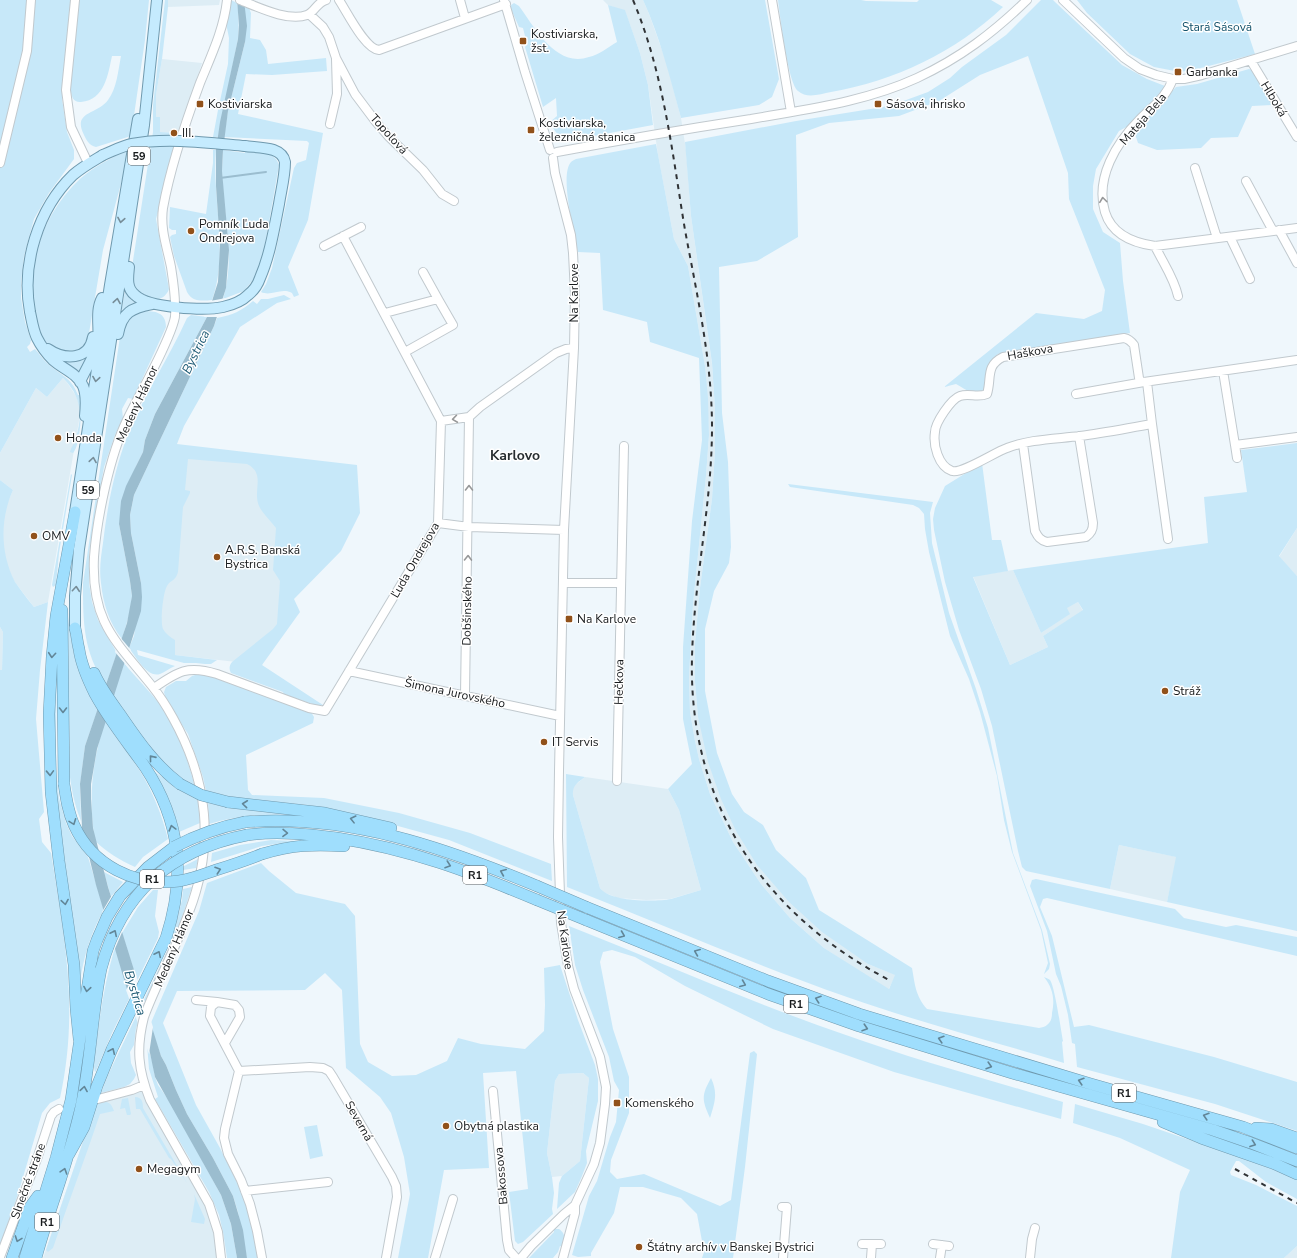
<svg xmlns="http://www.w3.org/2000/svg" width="1297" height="1258" font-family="'Nunito Sans',sans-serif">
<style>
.built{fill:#ddedf5}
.green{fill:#c7e8f9}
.water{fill:#9bbdcf}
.pier{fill:#eff7fc}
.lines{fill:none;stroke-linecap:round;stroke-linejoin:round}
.stream{stroke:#9bbdcf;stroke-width:2}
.minor-casing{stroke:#c1c9ce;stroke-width:10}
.major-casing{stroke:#6f99ae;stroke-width:12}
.highway-casing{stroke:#6f99ae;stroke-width:12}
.minor{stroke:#fff;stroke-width:8}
.major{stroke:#c5ebfe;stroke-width:10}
.highway{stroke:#9fdefd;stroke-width:11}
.rail{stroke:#303336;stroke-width:2;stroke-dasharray:5 5;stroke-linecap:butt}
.major-bridge-casing{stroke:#6f99ae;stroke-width:12;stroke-linecap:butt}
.highway-bridge-casing{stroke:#6f99ae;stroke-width:12;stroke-linecap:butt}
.major-bridge{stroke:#c5ebfe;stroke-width:10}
.highway-bridge{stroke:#9fdefd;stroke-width:11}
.oneway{stroke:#979899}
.oneway2{stroke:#778d98}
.oneway3{stroke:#628698}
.poi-dot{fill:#91511a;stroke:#fff;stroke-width:1.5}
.labels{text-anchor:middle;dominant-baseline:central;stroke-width:3;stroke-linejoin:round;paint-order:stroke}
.shield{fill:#fff;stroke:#5d5f60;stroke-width:1}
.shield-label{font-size:11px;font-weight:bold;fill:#171a1c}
.park-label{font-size:12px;fill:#12526b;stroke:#fff}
.poi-label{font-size:12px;fill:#171a1c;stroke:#fff;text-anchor:start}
.street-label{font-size:12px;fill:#171a1c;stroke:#fff}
.water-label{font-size:13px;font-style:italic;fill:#1f5b75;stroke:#fff}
.quarter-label{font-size:14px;font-weight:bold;fill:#282e31;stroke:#fff}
</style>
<rect width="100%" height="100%" fill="#eff7fc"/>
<path class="built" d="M168 0H220L219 5 168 7Z
M603 0H643L649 14 667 64 681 118 686 150 691 216 712 364 715 409V451L712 499 700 588 695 643V682L698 717 736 831 868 964 896 975 888 990 824 948 790 918 761 884 733 842 710 794 699 759 695 741 690 712 689 676 693 604 706 476 709 435 705 366 688 266 674 239 658 155 648 85 640 53 625 11 608 5Z
M162 59 202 63 179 133 160 132V117H156V95Z
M63 378 68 384 76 396 80 406V415L48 602 34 607 14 581 4 559 2 542 3 519 7 504 13 490 0 480V453L36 388 47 397Z
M177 445 265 457 283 525 278 626 262 665 175 655 145 608Z
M1297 528V576L1279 557Z
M1013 570 1041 633 1069 614 1066 608 1078 602 1083 611 1043 636 1048 647 1010 665 973 576Z
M0 627 3 632 2 670H0Z
M585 777 668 789 679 810 701 890 670 899 646 900 618 898 603 892 600 888 573 795 572 791 575 785Z
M1119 845 1177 857 1167 902 1110 889Z
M583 1073 589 1078 580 1161 562 1176 552 1177 547 1153 555 1081 559 1074Z
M147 1088 213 1205 222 1258H43L96 1104Z
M1297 1246V1258H1284Z"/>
<path class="green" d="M0 0H149L145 40 131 136 96 147C89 145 87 141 84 135 72 111 97 115 108 100 117 88 118 71 121 56H112C108 74 105 100 81 102 76 102 73 100 72 96 68 84 73 68 73 55L63 78 62 99 67 132 74 150V159L49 193 34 219 24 256 21 283V298L25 322 31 340 30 344 27 347 30 352 35 349C39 353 42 358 45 361 59 375 71 376 78 395H80C82 406 81 445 73 453L70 452C71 447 75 443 76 437 83 414 81 396 63 378L47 397 36 388 0 453Z
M165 0H168V7L162 59 156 95V117H160V132L179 133 156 219 169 289C163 306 140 301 134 287 131 281 132 273 132 267L153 132V105Z
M231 0 237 3C239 15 239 27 238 39L218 137H213L218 110 228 64 229 38 226 23Z
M643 0H765L779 79 772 97 759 105 681 118C670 78 660 37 643 0Z
M778 0H861L866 1 917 2 919 0H991L1003 7C956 52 894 81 831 92 820 94 807 99 798 91 788 83 780 16 778 0Z
M1041 0H1053L1055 2 1122 65 1147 79 1165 86 1163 93 1132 124 1119 131 1096 169 1093 186V209L1103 232 1120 243 1123 281 1130 333 998 354C985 365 987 373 985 389 973 397 967 390 956 384L944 387 1036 313 1084 319 1102 311 1105 290 1069 199 1068 173 1028 56 980 75 939 101 899 116 829 123 796 135 798 237 757 261 719 267 722 413 728 462 731 547 729 563 714 591 705 629V691L717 753 732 794 744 812 763 825 776 850 806 878 819 910 912 968C915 984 915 995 927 1009L1039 1028C1042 1027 1045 1027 1047 1025 1051 1022 1052 1018 1052 1013 1055 1000 1053 988 1044 977 1046 978 1049 979 1050 980 1055 987 1061 1031 1063 1041L1062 1042 1064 1063C992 1041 918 1022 847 997 752 964 661 924 567 887L566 774 585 777C578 782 572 786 573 795L600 888C610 902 655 902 671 899 681 896 691 893 701 890L679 810 668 789 692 764 683 719V647L692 521 702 440 699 358 650 342 647 322 603 310 600 253 578 252C575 235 559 175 571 162 572 161 574 160 576 159L656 144 674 239 688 266 705 366 708 398 709 435 706 476 693 604 689 676 690 712 695 741 699 759 710 794 733 842 761 884 790 918 824 948 889 989 895 975 868 964 822 932 789 902 757 865 736 831 721 799 708 762 698 717 695 682V643L700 588 712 499 715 451V409L712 363 691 216 685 142 796 121 883 107 898 103 928 92 950 78 962 67 1006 35Z
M1077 0H1237L1255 54 1197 69 1180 72 1154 67 1130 54 1087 13Z
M514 3 519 6C535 28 556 68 589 57 599 55 608 47 617 42L608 5 625 10 640 53 648 85 653 125 572 140C560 139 555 133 550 122L557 116 556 98 543 107 525 47 527 44 523 28 519 27 511 9V5Z
M245 6 249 8 251 13 250 38 260 40 266 50 268 64 326 58 327 71 272 75 246 74 238 114 323 133 308 220 288 267 299 295 294 297 292 293C290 292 288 291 286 291 277 290 270 296 261 292L266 284 272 268 294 168 297 163 306 160 309 143 307 141 224 137 228 111 245 42Z
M1249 69 1252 70 1272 105 1252 106 1238 137 1211 138 1201 148 1157 150 1138 143 1135 134 1137 127 1176 87 1197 84Z
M128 150 125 169 103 250 88 339C84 349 74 353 64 351 60 350 55 350 52 348 42 341 38 327 36 316 25 265 42 214 81 178 95 166 111 158 128 150Z
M213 150H216C215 162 215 174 216 187 218 224 225 264 212 300 202 301 192 302 187 292L174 256 170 237 172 235 176 234V230H172L169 228 170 207 206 214 213 163Z
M223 150 245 153V151C257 152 275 150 279 165L263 257 256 276 244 291 223 299C236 257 223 214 222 172 222 165 223 157 223 150Z
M125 291 129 297 136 304 121 313Z
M284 295 291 299 277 303 240 327 184 426 177 444 357 465 360 513 341 551 294 599 300 612 262 665 323 705 319 706 284 695 283 692 231 673C229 669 229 666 232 662L273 629 277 624 280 581 273 570 276 528C271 521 264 515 260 508 251 492 267 474 247 464L188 459 185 490 190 491V493L183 507 178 572C175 582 171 579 167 586 163 592 160 623 163 629 166 634 170 637 175 640V655L217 660 211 664H205L196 663H184L137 650 138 655 175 666C170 668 165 672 160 674 147 678 136 657 129 648L134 636 141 583 131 533 130 515 134 495 214 326 217 318C233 315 241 311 253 301L257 304 261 299H268Z
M143 311C155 311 166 312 166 327L133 399 128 398 122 409 123 418 115 435 104 467 89 553V583L92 602 98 620 117 653 106 685C83 652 83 622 83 583L121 330 130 316Z
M191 315 207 317 155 414 145 440 143 452 136 466 119 524 130 581 132 596 130 612 122 639C109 623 103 603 101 583 99 570 101 556 103 543 107 508 114 471 127 437 143 396 169 358 187 318Z
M93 348 79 376 60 360 70 361Z
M1297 443V528L1279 556 1297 576V931L1167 902 1176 857 1119 845 1110 889 1026 871 1022 867 1018 851 992 726 981 689 959 630 945 582 934 530 933 519 935 508 945 486 982 463 992 540H1001L1008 571 973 577 1010 665 1048 647 1043 636 1083 610 1078 602 1067 608 1070 614 1041 633 1013 570 1208 543 1204 497 1247 492 1241 450Z
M71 474 72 475 59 553 56 585 53 587 52 585Z
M0 480 13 490C0 519 0 553 15 582 21 590 27 599 34 607L48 602 40 670 36 719 44 812 39 819 42 842 51 853C65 938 79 1012 60 1098L50 1103 42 1113 18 1194 0 1246V670H2L3 632 0 627Z
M788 484 933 502 930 513 932 543 949 613 976 689 988 728 1013 853 1042 930 1050 964 1049 969 1044 974 1048 963 1041 930 1012 852 1004 820 997 776 980 712 969 679 950 636 929 552 925 529 924 514 919 508 913 505 790 487Z
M67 608C71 645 77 677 98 709L85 746 80 785 81 821C74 804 71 787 69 769Z
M57 650 56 736V770L59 798 66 823 72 836 88 857 104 910C91 932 84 956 80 981L60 827 54 770V706Z
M124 663C137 679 152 693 164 710 179 734 188 760 195 787L182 780 157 758 113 696Z
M198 674 214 677 311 712 314 717 313 723 246 755 248 790 252 795 324 798 399 813 470 833 551 864 552 881 449 840 376 820 308 805 237 798 206 791 203 777 188 734 166 700 164 692 166 687 176 681H186L192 676Z
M105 721C116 738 129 754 140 771 153 792 162 815 168 839L143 857 135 867C119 860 107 852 95 841 88 800 92 761 105 721Z
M144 757 155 772 162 777 198 799 200 823 179 832 174 812Z
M208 803 227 807 296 815C266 814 238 815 209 824Z
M271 840 297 841 262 846 211 862 212 853 240 845Z
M198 859 196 868 183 870 182 867Z
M261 863 269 871 296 893 345 904 355 916 360 1044 368 1062 392 1076 416 1075 447 1061 458 1038 481 1044 525 1049 544 1031 545 1005 544 968 560 965 578 1020 595 1065 598 1079V1101L586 1151 587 1163 582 1176 575 1192 557 1209 559 1183 562 1176 580 1161 589 1078 583 1073 559 1074 555 1081 547 1153 552 1177 554 1193 552 1209 553 1214 523 1242 518 1244 515 1241 509 1192 528 1189 516 1071 483 1073 489 1168 444 1170 428 1258H398L410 1194 404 1157 391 1113 380 1097 346 1068 342 990 325 973 305 990 177 991 163 1023 196 1105 220 1148 249 1207 259 1258H247L238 1212 233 1196 213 1158 187 1114 176 1090 166 1065 161 1056 150 1025 199 911 207 883Z
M104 872 123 882 111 897Z
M1036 879 1175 909 1184 918 1226 927 1236 925 1297 937V956L1047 898 1043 899 1040 907 1052 936 1074 1027 1089 1025 1214 1057 1297 1082V1131L1215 1104 1077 1067 1075 1044 1072 1043 1068 1015 1061 986 1056 974 1047 931 1030 886 1032 880Z
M192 887 179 926 156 977 136 1028 134 1045 130 1052 131 1063 136 1075 134 1079 130 1084 124 1087 101 1093 108 1075 171 943 182 900 183 889Z
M153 890H158L155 916 159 932 158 938 137 981 122 933 138 907Z
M569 926C660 962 750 1002 843 1034 915 1060 990 1080 1063 1102L1061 1119 894 1072 773 1029 685 986 635 957 612 950 603 952 600 962 613 1029 629 1077V1113L611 1160 610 1172 617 1179 644 1174 720 1206 731 1200 750 1053 754 1051 757 1054 745 1167 733 1258H702L704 1252 697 1214 681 1198 643 1187H620L614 1213 591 1253V1256L578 1257 572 1255 589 1196 597 1181 610 1137 616 1122 619 1090 614 1081 609 1057 583 990 575 965Z
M115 947 130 997 112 1033 96 1071 95 1072C92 1062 96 1048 97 1038 101 1007 106 977 115 947Z
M147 1044 153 1064 155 1077 158 1085 170 1102 221 1195 231 1224 237 1258H227L223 1232 219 1215 209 1192 155 1099 158 1097 149 1069Z
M711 1078C718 1093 715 1102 710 1118 702 1100 701 1096 711 1078Z
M135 1097C142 1097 143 1102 143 1108L187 1183 171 1159 169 1158 140 1109H136Z
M128 1098 131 1114 130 1115H127L125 1108 120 1109 122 1099Z
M106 1102C111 1103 112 1106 114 1111L100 1114C85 1159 68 1203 53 1248L48 1252 46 1250 96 1104Z
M1075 1104 1143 1124 1246 1159 1282 1173 1297 1180V1199L1266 1182 1239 1161H1236L1230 1172 1231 1175 1256 1185 1297 1206V1246L1284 1258H1171L1180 1192 1190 1170 1120 1138 1073 1123Z
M317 1125 323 1156 310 1159 304 1127Z
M194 1194 205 1219 204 1224 191 1222 195 1199Z
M554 1229H559C566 1234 565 1239 563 1247L560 1246 558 1252 553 1258H529L554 1232Z"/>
<path class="water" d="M237 0H244L247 26 245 42 228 111 223 150 222 171 229 250 226 288 214 326 134 495 130 515 131 533 141 583 142 597 141 611 97 749 91 784V799L93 828 108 887 161 1056 166 1065 176 1090 187 1114 213 1158 233 1196 243 1230 247 1258H237L231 1224 221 1195 155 1077 150 1053 126 986 96 885 82 828 80 784 85 746 127 623 132 596 130 581 119 524 121 501 126 486 143 452 145 440 155 414 207 317 218 282 220 245 216 186V150L220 122 238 39 239 25Z"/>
<path class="pier" d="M226 298 219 317H204L210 301Z
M120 637 131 650 126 665 115 652Z
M112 895 123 930 114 951 102 912Z
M136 975 153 1027 149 1054 126 990Z"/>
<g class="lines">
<path class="stream" d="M220 178 266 172"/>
<g class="minor-casing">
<path id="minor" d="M75 0 66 90 71 127 88 163
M240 0C258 7 288 22 307 15 315 12 317 2 326 0
M339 0C347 12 365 49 379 50L506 4
M460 0 465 18
M504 0 525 72 550 150
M772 0 791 112
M1063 0 1124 58 1140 69 1156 75 1173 79H1184L1202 75 1297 46
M309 14 323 27 329 37 336 58 355 94 376 122 389 137 423 170 442 194 454 201
M1251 61 1297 137
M1173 79C1165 99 1155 104 1140 119 1116 143 1095 178 1105 212 1112 235 1133 243 1155 246L1297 228
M330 124 337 94 336 59
M557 152C621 140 686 129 751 119 807 109 865 102 917 78 960 58 993 33 1027 0
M0 163 27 51 31 0
M1195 168 1217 238
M1246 181 1273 231
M1279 230 1297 263
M1230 237 1250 279
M324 246 361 227
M1155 246C1163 263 1174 278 1178 296
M423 272 438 299
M385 313 438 299 453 325 405 352
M1223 371 1235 445 1297 437
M1147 382 1152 424C1128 428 1104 433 1080 436 1056 439 1030 439 1007 448 995 452 962 474 952 471 938 466 933 445 935 432 935 423 951 399 960 396 969 393 978 398 987 394 992 378 985 366 1003 357L1124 338C1129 339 1131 341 1134 345L1139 378 1140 381 1144 382 1297 360
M1076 394 1144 382
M441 421 469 417 480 407 556 353 566 349 574 348
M1152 424 1168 539
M1023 444 1035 531C1038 537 1040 540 1047 542L1086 537C1091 533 1093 530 1093 523L1079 436
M1235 445 1237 458
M438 523 469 527 564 530
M563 583H621
M349 671 560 716
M154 688C178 671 188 665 217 674L309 708 325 711 438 523 441 421 343 236
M465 695 469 417
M617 781 624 446
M196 1000 217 1002
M225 1043 240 1017 239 1010 235 1005 217 1002 211 1007 210 1016 239 1071 225 1129 224 1138 228 1154 241 1180 250 1204 257 1231 262 1258
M239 1071 310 1067 323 1068 329 1071 333 1077 392 1177 396 1186 397 1197 386 1258
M493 1091 507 1240 509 1250 516 1258
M98 1099 132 1090 144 1085
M245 1191 328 1182
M782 1207H787L783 1258
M862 1244H881
M933 1244 949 1246
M0 1257 37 1159 51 1116 54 1112 59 1109
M221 1258 218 1232 209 1204 150 1100C138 1070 136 1048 144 1017 157 982 176 948 189 912 215 844 208 781 173 718 167 707 160 696 152 686 115 640 91 622 94 557 97 517 110 455 127 420 138 397 151 375 162 351 166 342 171 332 174 321 176 316 175 311 175 305 175 292 173 280 171 267 167 247 160 229 163 208 170 169 186 121 200 83 211 56 224 29 227 0
M435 1258 453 1199
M521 1258 531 1246 564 1214 575 1205 594 1164 600 1143 605 1104 606 1087 600 1057 574 989 568 966 561 923 558 837 559 771 564 530 574 348 575 294 573 253 571 235 555 173 553 158
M563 1258 575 1213V1205
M871 1258 872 1244
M940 1258 942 1245
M1030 1258 1032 1239 1035 1228"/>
</g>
<g class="major-casing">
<path id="major" d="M129 267C128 277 126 288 135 295 148 308 205 311 223 307 232 305 242 301 248 295 253 291 258 284 260 278 270 255 274 229 279 204 281 191 285 176 285 162 282 146 259 148 245 146
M118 334C122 312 132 308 152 304
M48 349C64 360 89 361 93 337
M80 382C86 368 95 356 98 342 100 328 95 311 102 298
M85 416C86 406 87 395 83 386 77 373 63 369 53 360 47 354 41 346 37 338 33 330 32 321 30 312 21 264 38 209 73 175 82 167 93 161 103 155
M75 512 110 285 138 119
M75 628V596L79 549 144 125 157 0"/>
</g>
<g class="highway-casing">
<path id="highway" d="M75 512 56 616 52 656 49 714 51 792 59 861 74 965 76 1009 79 1039
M62 610 64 784
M94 673C101 689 112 703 122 717 139 742 156 766 180 784
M228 802 325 813 391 828
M245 822C348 814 443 847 537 886
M247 835C277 831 307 834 337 838 410 849 470 872 537 900
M262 854C292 845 313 844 344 846
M586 907 768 981 859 1014 1091 1084 1243 1127 1297 1148
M586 920 768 994 859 1026 1012 1073 1213 1130 1251 1143 1297 1161
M1163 1122 1201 1138 1275 1164 1297 1174
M1256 1128 1271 1129 1297 1138
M69 1154 84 1127 97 1086 112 1049 166 938C186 876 181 822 145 767 128 743 109 720 95 694 88 680 81 664 79 649 77 642 77 635 75 628
M12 1258 30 1207 38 1196
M25 1258 56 1158 71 1100 87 990 93 951 97 940 107 917 120 896 148 867 174 847
M36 1258C50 1206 71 1156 82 1102 91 1058 92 1013 101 969"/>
</g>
<use href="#minor" class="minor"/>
<use href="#major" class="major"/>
<use href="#highway" class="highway"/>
<path class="rail" d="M633 0C664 74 672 152 685 230 697 295 712 361 712 427 712 504 694 580 692 657 688 804 764 915 891 981
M1235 1169 1297 1203"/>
<g class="major-bridge-casing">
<path id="major-bridge" d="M103 155C113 151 122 146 132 144 166 137 211 143 245 146"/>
</g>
<g class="highway-bridge-casing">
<path id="highway-bridge" d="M64 784C66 798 68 812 74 825 92 865 135 887 179 881 192 879 204 874 216 870 232 865 247 860 262 854
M180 784 201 795 228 802
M174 847C197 835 219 827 245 822
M537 886 586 907
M537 900 586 920
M101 969C121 893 170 850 247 835"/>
</g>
<use href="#major-bridge" class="major-bridge"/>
<use href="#highway-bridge" class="highway-bridge"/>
</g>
<defs><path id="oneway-chevron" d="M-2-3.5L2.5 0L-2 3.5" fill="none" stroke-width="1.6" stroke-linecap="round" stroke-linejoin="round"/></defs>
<g class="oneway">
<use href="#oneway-chevron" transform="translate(1103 200) rotate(-97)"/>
<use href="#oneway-chevron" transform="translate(455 419) rotate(172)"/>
<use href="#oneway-chevron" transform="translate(469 488) rotate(-90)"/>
<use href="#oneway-chevron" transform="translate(468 558) rotate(-89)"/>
</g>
<g class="oneway2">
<use href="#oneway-chevron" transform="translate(121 220) rotate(100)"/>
<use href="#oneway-chevron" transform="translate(117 301) rotate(-81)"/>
<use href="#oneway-chevron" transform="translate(96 379) rotate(99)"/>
<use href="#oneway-chevron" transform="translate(93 460) rotate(-81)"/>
<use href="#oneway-chevron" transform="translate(76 589) rotate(-85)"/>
</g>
<g class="oneway3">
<use href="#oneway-chevron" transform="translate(52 655) rotate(95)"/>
<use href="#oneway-chevron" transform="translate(63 710) rotate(90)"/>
<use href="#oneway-chevron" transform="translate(152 758) rotate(-129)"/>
<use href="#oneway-chevron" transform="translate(50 773) rotate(88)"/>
<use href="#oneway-chevron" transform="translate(245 804) rotate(-174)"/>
<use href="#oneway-chevron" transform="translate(353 819) rotate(-166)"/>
<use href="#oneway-chevron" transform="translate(73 822) rotate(69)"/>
<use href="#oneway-chevron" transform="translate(172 828) rotate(-105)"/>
<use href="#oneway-chevron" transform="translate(285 833) rotate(1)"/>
<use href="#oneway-chevron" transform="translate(448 865) rotate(19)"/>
<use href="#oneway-chevron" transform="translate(218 870) rotate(-19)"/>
<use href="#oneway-chevron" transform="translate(503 872) rotate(-157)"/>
<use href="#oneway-chevron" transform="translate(65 902) rotate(81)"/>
<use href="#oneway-chevron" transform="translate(114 933) rotate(-64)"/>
<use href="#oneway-chevron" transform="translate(622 935) rotate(22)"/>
<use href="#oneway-chevron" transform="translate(697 952) rotate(-158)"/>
<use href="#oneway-chevron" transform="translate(158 954) rotate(-64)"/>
<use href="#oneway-chevron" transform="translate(743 984) rotate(22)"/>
<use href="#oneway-chevron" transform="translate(87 989) rotate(99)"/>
<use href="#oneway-chevron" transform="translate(818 999) rotate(-161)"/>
<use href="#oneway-chevron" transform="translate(865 1028) rotate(18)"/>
<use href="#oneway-chevron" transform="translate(941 1039) rotate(-163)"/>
<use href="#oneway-chevron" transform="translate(112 1051) rotate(-66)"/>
<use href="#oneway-chevron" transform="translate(989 1066) rotate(17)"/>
<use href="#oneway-chevron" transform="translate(1081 1081) rotate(-163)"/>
<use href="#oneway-chevron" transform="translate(84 1089) rotate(-81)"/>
<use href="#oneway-chevron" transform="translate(1206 1116) rotate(-163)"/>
<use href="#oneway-chevron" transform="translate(1253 1144) rotate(20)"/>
<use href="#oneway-chevron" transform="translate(64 1171) rotate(-72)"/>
<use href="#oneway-chevron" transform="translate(18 1239) rotate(110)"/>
</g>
<g class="poi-dot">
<rect x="519" y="37" width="8" height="8" rx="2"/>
<rect x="1174" y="68" width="8" height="8" rx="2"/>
<rect x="196" y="100" width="8" height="8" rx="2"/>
<rect x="874" y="100" width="8" height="8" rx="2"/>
<rect x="527" y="126" width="8" height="8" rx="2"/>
<circle cx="174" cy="133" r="4"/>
<circle cx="191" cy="231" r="4"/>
<circle cx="58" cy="438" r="4"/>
<circle cx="34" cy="536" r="4"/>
<circle cx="217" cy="557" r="4"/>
<rect x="565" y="615" width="8" height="8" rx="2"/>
<circle cx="1165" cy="691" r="4"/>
<circle cx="544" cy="742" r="4"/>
<rect x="613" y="1099" width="8" height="8" rx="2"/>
<circle cx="446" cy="1126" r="4"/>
<circle cx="139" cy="1169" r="4"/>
<circle cx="639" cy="1247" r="4"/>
</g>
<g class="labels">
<g class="shield">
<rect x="128" y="147" width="22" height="18" rx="3"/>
<rect x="77" y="481" width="22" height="18" rx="3"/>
<rect x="463" y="866" width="24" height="18" rx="3"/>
<rect x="140" y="870" width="24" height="18" rx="3"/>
<rect x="784" y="995" width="24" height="18" rx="3"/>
<rect x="1112" y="1084" width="24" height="18" rx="3"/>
<rect x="35" y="1213" width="24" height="18" rx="3"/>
</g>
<g class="shield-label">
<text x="139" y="156">59</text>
<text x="88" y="490">59</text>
<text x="475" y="875">R1</text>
<text x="152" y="879">R1</text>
<text x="796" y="1004">R1</text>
<text x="1124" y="1093">R1</text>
<text x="47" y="1222">R1</text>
</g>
<g class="park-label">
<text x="1217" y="27">Stará Sásová</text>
</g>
<g class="poi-label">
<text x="531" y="34">Kostiviarska,<tspan x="531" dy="14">žst.</tspan></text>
<text x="1186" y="72">Garbanka</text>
<text x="208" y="104">Kostiviarska</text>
<text x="886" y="104">Sásová, ihrisko</text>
<text x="539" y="123">Kostiviarska,<tspan x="539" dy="14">železničná stanica</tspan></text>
<text x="182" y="133">III.</text>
<text x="199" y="224">Pomník Ľuda<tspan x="199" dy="14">Ondrejova</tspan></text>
<text x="66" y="438">Honda</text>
<text x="42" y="536">OMV</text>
<text x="225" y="550">A.R.S. Banská<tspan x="225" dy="14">Bystrica</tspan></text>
<text x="577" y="619">Na Karlove</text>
<text x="1173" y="691">Stráž</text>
<text x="552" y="742">IT Servis</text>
<text x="625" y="1103">Komenského</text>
<text x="454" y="1126">Obytná plastika</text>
<text x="147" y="1169">Megagym</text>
<text x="647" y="1247">Štátny archív v Banskej Bystrici</text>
</g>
<g class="street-label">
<text transform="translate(1274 99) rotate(59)">Hlboká</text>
<text transform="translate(1143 119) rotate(-49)">Mateja Bela</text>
<text transform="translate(389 134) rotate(48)">Topoľová</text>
<text transform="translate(574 293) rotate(-90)">Na Karlove</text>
<text transform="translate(1030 352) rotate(-10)">Haškova</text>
<text transform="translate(137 404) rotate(-65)">Medený Hámor</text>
<text transform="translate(415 560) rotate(-60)">Ľuda Ondrejova</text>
<text transform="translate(467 611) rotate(-89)">Dobšinského</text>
<text transform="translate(619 682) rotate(-89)">Hečkova</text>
<text transform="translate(455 693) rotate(12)">Šimona Jurovského</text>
<text transform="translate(565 940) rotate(82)">Na Karlove</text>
<text transform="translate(174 948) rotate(-67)">Medený Hámor</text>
<text transform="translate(359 1121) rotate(60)">Severná</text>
<text transform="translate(501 1176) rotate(-95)">Bakossova</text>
<text transform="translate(28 1181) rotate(-70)">Slnečné stráne</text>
</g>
<g class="water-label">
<text transform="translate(196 352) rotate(-64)">Bystrica</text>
<text transform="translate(135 993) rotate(73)">Bystrica</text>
</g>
<g class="quarter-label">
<text x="515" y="455">Karlovo</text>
</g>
</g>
</svg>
